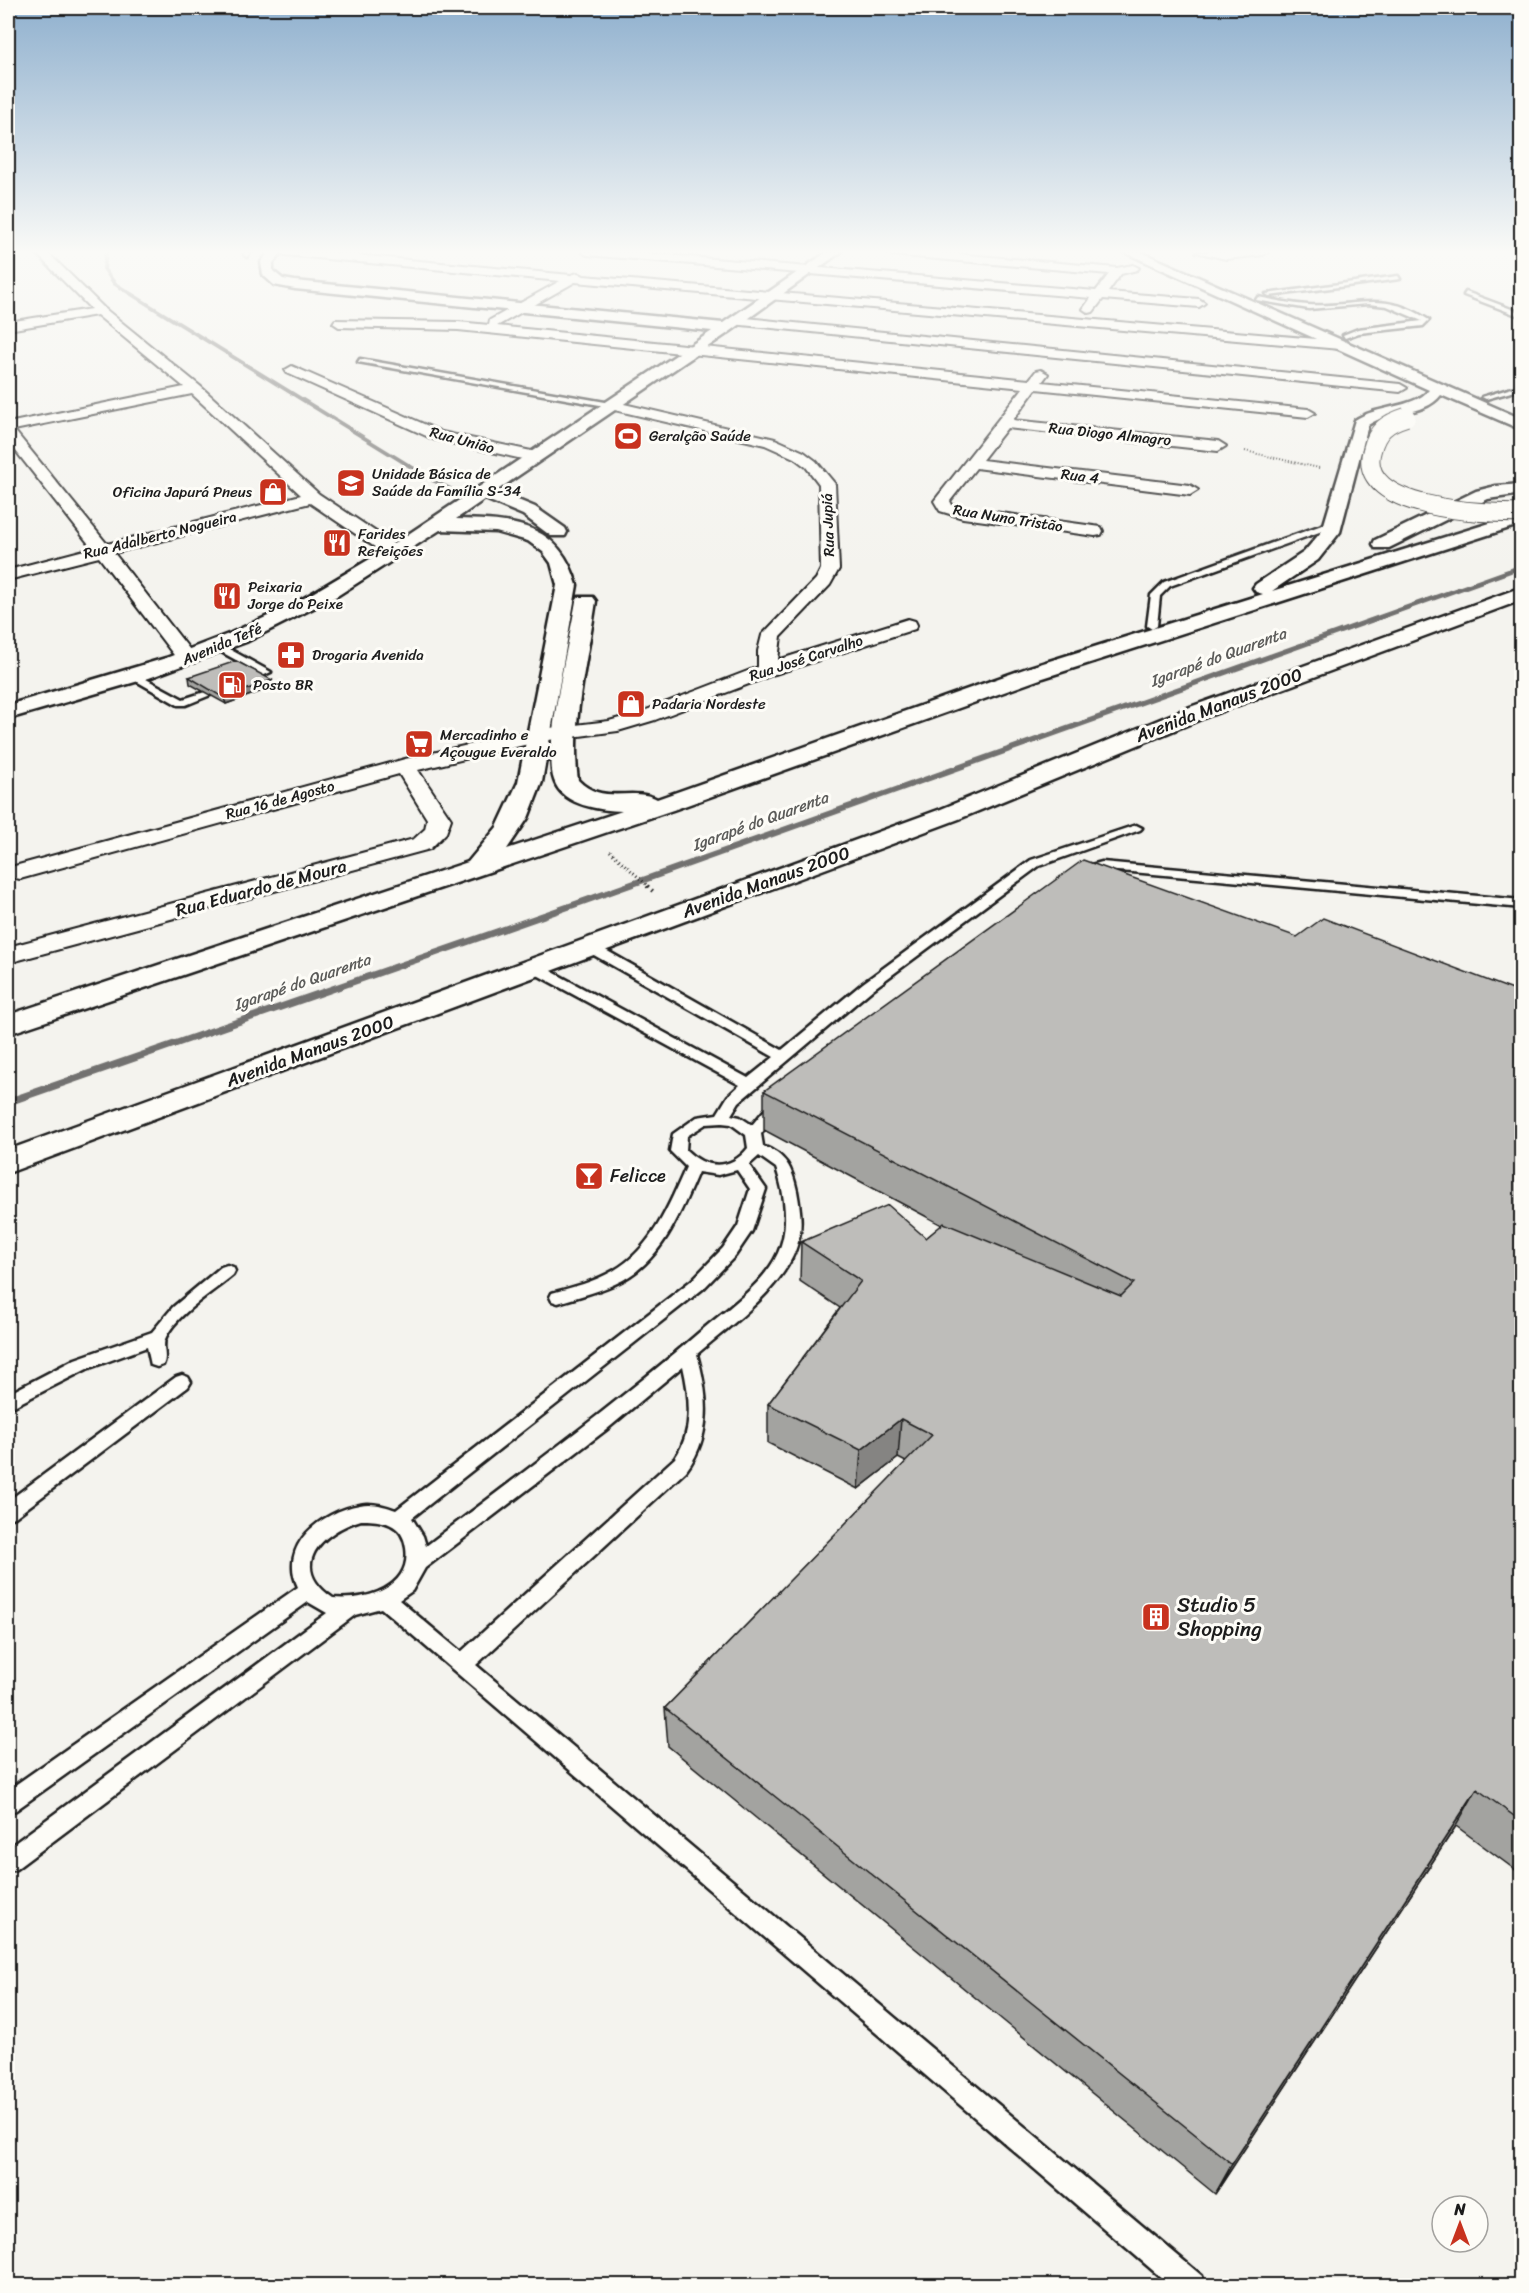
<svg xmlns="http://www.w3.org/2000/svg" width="1529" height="2293" font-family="Sriracha,sans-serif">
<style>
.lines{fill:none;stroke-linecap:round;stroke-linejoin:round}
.stream{fill:#72716f;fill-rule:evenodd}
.lane-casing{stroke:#1c1c1c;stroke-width:5}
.street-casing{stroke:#1c1c1c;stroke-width:4}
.secondary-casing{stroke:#1c1c1c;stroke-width:5}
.path-far2{stroke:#1c1c1c;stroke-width:2;stroke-dasharray:1 2;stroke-linecap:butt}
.path-far1{stroke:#1c1c1c;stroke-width:3;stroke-dasharray:1 3;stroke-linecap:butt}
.path{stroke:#1c1c1c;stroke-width:4;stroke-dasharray:1.5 4.5;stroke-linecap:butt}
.lane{fill:#fdfcf7;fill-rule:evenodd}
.street{fill:#fdfcf7;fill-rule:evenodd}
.secondary{fill:#fdfcf7;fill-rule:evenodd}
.secondary-bridge-casing{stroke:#1c1c1c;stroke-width:20;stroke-linecap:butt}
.secondary-bridge{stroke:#fdfcf7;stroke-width:18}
.wall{fill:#a3a3a0;stroke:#1c1c1c;stroke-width:1.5}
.shaded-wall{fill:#858482;stroke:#1c1c1c;stroke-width:1.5}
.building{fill:#bebdba;stroke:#1c1c1c;stroke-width:1.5}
.labels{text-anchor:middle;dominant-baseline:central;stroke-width:6;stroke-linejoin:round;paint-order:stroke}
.far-street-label{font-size:15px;fill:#1c1c1c;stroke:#fdfcf7}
.far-poi-label{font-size:15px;fill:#1c1c1c;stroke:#fdfcf7;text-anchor:start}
.far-water-label{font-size:16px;font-style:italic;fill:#5c5c5a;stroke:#fdfcf7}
.street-label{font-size:18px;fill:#1c1c1c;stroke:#fdfcf7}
.poi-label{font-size:18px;fill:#1c1c1c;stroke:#fdfcf7;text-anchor:start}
.near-poi-label{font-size:21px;fill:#1c1c1c;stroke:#fdfcf7;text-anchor:start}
</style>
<rect width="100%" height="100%" fill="#f4f3ee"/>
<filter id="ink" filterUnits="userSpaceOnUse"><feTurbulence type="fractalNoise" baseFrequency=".0167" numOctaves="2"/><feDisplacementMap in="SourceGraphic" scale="12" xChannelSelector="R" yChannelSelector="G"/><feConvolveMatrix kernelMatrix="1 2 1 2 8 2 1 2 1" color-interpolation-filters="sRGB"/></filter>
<g filter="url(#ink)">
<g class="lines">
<path class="stream" d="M104 252H108L106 269 117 283 436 480 453 488 448 489 432 482 113 285 102 269Z
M1522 564V569L583 905 8 1106V1098L575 901Z"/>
<g class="lane-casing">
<path id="lane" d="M245 252H251L247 257 244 255Z
M1398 276 1400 279 1269 296 1266 294Z
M1466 292 1522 313V317L1464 295Z
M1258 297C1274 300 1292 304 1308 305 1356 308 1383 289 1429 320L1423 326 1359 333 1345 338 1343 335 1358 329 1422 321 1387 306 1368 304 1309 309 1256 300Z
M360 359 611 403 615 405 611 407 358 362Z
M1522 385V389L1486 399 1482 397Z
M1333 521 1336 522V526L1170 586 1160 596 1157 626 1152 629 1147 626 1151 595 1164 582Z
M214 644H220L271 672 258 678H250V674L258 672 214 648Z
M135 673 183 699 208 691 213 694 186 705H178L131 678 130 676Z
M1136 825 1142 828 1140 830 1039 866 873 989 739 1102 731 1115 740 1117 752 1125 771 1102 776 1100 783 1105 761 1134 763 1146C786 1155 792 1168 797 1191 800 1208 803 1225 798 1242 787 1286 730 1325 697 1354 708 1394 713 1435 686 1471L476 1665 1202 2276 1205 2286H1171L381 1608 355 1615 16 1869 8 1872V1848L327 1613 308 1602 16 1810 8 1814V1790L298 1587C278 1545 321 1512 360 1505 371 1502 385 1506 396 1510L692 1280 723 1248 738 1226 750 1189 737 1170 718 1175 698 1172C681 1212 663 1258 623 1280 603 1291 580 1296 558 1303L552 1301 550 1297 552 1293C573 1287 594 1282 613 1271 652 1249 669 1205 686 1167L670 1151 673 1134 697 1117 717 1114 728 1096 740 1085 530 971 528 968 530 965H540L748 1078 774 1057 585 950 584 947 585 944H595L782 1050 863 983 1031 860ZM722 1123 731 1124 746 1135 748 1148C730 1171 705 1169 686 1150L687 1136 706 1124ZM759 1156 776 1168C785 1193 790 1227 778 1253 764 1284 728 1308 702 1330 613 1407 519 1475 426 1546L423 1536 412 1518 704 1288 735 1256 752 1231 766 1189 749 1165ZM683 1366C690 1397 694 1431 675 1458L461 1652 399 1600 412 1591 425 1568 606 1430ZM361 1520C383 1520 403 1523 406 1548 412 1588 366 1601 333 1598 287 1567 321 1532 361 1520Z
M1102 862 1522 900V908L1132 872 1102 870 1084 875 1078 871 1080 868Z
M227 1265 233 1267 235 1271 233 1275C213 1292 177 1314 166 1337 161 1346 168 1356 163 1365L157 1367 151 1365 147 1347 87 1369 8 1409V1394L75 1359 152 1332 173 1307 221 1267Z
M182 1375 188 1377 191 1382 188 1387 15 1517 8 1519V1501L176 1377Z"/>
</g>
<g class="street-casing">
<path id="street" d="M35 252H47L104 308 200 386 319 494 400 548 403 552 400 556H388L310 503 114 553 197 659 194 663H180L99 557 8 580V570L92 548 8 441V423L184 387 97 315 8 330V322L91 309ZM192 394 301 495 107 544 14 430Z
M280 252H323L571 275 578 273 584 276 1340 341 1347 345 1340 349 575 282 497 326 1029 380 1036 371 1041 370 1048 374 1042 382 1308 409 1315 413 1308 417 1036 389 1013 420 1218 441 1226 446 1218 451 1007 428 982 460 1190 485 1198 490 1190 495 976 468 950 501 952 505 965 508 1101 527 1103 531 1101 535 1095 536 963 518 940 511 934 501 1023 388 458 330 339 327 333 323 335 320 458 322 489 325 490 320 560 281 285 255Z
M582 252H630L1096 291 1109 274 892 255 887 252H934L1117 268 1133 265 1139 268 1137 270 1121 274 1108 292 1199 299 1205 303 1199 307 1103 299 1093 312 1089 313 1083 309 1091 298 587 255Z
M1196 252H1268L1263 255 1226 259Z
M736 317 1400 384 1407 388 1400 392 732 324 730 321 732 318Z
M292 366 442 432 536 452 544 457 536 462 433 439 287 373 285 370Z
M611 401 775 439 804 452 816 461 835 484 839 569 830 585 781 636 778 660 908 619 915 621 917 625 915 629 775 674 655 720 618 731 541 741 418 770 451 819 446 833 430 849 8 963V947L414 839 425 829 427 819 399 774 20 879 11 877 8 872 11 867 405 759 541 729 609 721 641 712 758 667V651L762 635 816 579 821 569 819 484 806 467 794 458 765 445 606 408 604 405Z"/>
</g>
<g class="secondary-casing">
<path id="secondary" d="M269 252H282L273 263V271L283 279 295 281 723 323 827 252H841L731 331 496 491 535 507 565 528 567 532 565 536H551L523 515 485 499 456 519C513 520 559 522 577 585L542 782 528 818 507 849 622 811C600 810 562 806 554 780 543 750 570 637 576 601L579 597H593L596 601C588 657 570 725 578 780 603 806 632 786 657 799L1027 668 1263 594 1256 592 1253 588 1256 584 1304 552 1322 531 1355 420C1377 405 1413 409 1429 390L1124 252H1141L1522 419V430L1441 395C1424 417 1390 410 1368 425L1340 532 1318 560 1272 591 1522 513V524L1043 678 676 809 8 1034V1015L468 862 497 827 518 782 557 585 551 563 543 552 528 541 496 532 440 530 337 596 246 642 149 678 8 719V705L166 658 231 633 294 604 380 553 712 331 295 289 274 285 263 275 261 262Z
M1522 484V494L1488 499 1389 548H1375L1373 544 1375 540 1476 491 1496 486Z
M1522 587V600L1206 717 959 819 8 1173V1150L941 809 1190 707Z"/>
</g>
<path class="path-far2" d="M1245 451 1319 468"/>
<path class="path-far1" d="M610 851 649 887"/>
<path class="path" d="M647 886 655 893"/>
<use href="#lane" class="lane"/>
<use href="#street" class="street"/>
<use href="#secondary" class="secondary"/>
<g class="secondary-bridge-casing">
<path id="secondary-bridge" d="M1406 417C1387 423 1377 430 1372 450 1354 510 1486 514 1522 513"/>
</g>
<use href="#secondary-bridge" class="secondary-bridge"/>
</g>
<path class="wall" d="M189 677 272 680 273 687 226 704 190 684Z
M1297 937 1521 993V1874L1456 1826 1215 2194 668 1746 665 1708 906 1462 898 1458 858 1489 768 1443V1404L840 1308 800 1281 801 1242 926 1238 942 1225 764 1130V1091Z"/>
<path class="shaded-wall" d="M272 680 273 687 226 704 224 698Z
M901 1419 898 1458 858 1489 861 1450Z
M1477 1789 1456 1826 1215 2194 1232 2164Z"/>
<path class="building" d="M236 661 272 680 224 698 189 677Z
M1083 860 1297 937 1323 918 1521 993V1821L1477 1789 1232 2164 665 1708 932 1435 901 1419 861 1450 768 1404 861 1281 801 1242 888 1205 926 1238 944 1223 1121 1296 1134 1283 764 1091Z"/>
</g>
<linearGradient id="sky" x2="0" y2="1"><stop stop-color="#8fb0ce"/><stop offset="0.44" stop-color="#fafaf7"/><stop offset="1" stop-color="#fafaf7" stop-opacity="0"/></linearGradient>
<rect width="1529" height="573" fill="url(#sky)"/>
<defs>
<g id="stadium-square" transform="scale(1.5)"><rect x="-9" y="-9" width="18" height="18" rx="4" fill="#c8321e" stroke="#fdfcf7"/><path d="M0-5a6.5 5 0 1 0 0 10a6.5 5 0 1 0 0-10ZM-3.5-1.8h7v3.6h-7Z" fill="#fff"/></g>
<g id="school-square" transform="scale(1.5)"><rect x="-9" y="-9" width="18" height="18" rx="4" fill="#c8321e" stroke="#fdfcf7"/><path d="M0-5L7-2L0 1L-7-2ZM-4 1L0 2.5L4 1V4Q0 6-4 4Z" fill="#fff"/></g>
<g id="shop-square" transform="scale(1.5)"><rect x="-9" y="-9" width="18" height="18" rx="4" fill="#c8321e" stroke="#fdfcf7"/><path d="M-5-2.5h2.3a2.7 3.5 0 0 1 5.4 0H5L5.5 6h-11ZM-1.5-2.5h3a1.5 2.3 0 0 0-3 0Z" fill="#fff"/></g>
<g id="restaurant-square" transform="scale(1.5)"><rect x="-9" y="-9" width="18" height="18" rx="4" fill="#c8321e" stroke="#fdfcf7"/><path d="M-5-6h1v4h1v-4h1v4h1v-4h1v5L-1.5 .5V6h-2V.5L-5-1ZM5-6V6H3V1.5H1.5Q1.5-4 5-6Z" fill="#fff"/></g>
<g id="pharmacy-square" transform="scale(1.5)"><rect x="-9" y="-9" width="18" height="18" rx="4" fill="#c8321e" stroke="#fdfcf7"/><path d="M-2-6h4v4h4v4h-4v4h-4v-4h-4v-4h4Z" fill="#fff"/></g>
<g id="fuel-square" transform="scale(1.5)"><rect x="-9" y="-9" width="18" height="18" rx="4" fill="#c8321e" stroke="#fdfcf7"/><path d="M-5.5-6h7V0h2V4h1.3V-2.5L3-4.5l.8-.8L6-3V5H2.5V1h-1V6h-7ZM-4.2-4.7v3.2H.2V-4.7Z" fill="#fff"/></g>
<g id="supermarket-square" transform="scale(1.5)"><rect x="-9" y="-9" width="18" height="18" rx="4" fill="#c8321e" stroke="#fdfcf7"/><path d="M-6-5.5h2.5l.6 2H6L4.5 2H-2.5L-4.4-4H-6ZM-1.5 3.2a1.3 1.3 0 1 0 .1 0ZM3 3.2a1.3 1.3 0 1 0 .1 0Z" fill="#fff"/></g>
<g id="bar-square" transform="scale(1.5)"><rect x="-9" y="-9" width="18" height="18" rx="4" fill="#c8321e" stroke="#fdfcf7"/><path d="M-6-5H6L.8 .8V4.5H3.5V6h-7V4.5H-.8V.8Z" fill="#fff"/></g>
<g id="building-square" transform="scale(1.5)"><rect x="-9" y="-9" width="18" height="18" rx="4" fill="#c8321e" stroke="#fdfcf7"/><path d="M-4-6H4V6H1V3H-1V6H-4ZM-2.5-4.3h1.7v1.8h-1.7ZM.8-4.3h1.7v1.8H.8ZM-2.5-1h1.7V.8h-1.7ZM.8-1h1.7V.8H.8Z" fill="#fff"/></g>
</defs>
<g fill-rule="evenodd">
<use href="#stadium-square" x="628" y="436"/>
<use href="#school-square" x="351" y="483"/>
<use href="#shop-square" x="273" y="492"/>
<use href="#restaurant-square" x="337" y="543"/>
<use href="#restaurant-square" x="227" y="596"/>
<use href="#pharmacy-square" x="291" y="655"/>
<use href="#fuel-square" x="232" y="685"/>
<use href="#shop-square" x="631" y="704"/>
<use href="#supermarket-square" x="419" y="744"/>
<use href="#bar-square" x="589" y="1176"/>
<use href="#building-square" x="1156" y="1617"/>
</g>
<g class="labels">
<g class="far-street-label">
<text transform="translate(1110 434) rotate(6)">Rua Diogo Almagro</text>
<text transform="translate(462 440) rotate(15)">Rua União</text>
<text transform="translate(1080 476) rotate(7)">Rua 4</text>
<text transform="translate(1008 518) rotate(9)">Rua Nuno Tristão</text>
<text transform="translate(828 525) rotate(-92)">Rua Jupiá</text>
<text transform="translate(160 535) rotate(-14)">Rua Adalberto Nogueira</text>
<text transform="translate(222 644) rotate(-23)">Avenida Tefé</text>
<text transform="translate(806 658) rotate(-18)">Rua José Carvalho</text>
<text transform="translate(280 800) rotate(-15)">Rua 16 de Agosto</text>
</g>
<g class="far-poi-label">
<text x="649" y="436">Geralção Saúde</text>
<text x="372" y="474">Unidade Básica de<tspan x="372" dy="17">Saúde da Família S-34</tspan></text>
<text x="252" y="492" text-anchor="end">Oficina Japurá Pneus</text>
<text x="358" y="534">Farides<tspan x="358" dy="17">Refeições</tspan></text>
<text x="248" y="587">Peixaria<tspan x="248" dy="17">Jorge do Peixe</tspan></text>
<text x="312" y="655">Drogaria Avenida</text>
<text x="253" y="685">Posto BR</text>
<text x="652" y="704">Padaria Nordeste</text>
<text x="440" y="735">Mercadinho e<tspan x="440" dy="17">Açougue Everaldo</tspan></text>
</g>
<g class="far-water-label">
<text transform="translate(1218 657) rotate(-20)">Igarapé do Quarenta</text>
<text transform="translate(760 821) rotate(-20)">Igarapé do Quarenta</text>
<text transform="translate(302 982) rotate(-19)">Igarapé do Quarenta</text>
</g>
<g class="street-label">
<text transform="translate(1219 705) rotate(-21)">Avenida Manaus 2000</text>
<text transform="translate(766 882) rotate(-20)">Avenida Manaus 2000</text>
<text transform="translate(261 888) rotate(-15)">Rua Eduardo de Moura</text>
<text transform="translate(310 1051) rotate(-20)">Avenida Manaus 2000</text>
</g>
<g class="poi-label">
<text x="610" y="1176">Felicce</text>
</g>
<g class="near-poi-label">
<text x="1177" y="1605">Studio 5<tspan x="1177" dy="24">Shopping</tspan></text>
</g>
</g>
<rect width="1529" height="2293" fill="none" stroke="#fdfcf7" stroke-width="30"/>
<rect x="15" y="15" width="1499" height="2263" fill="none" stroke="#1c1c1c" stroke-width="2" filter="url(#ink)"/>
<g transform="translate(1460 2224)"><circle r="28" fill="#fdfcf7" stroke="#a3a29f" stroke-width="1.5"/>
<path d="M0-4.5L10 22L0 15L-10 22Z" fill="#c8321e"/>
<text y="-9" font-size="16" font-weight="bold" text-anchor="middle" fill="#1c1c1c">N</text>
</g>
</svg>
